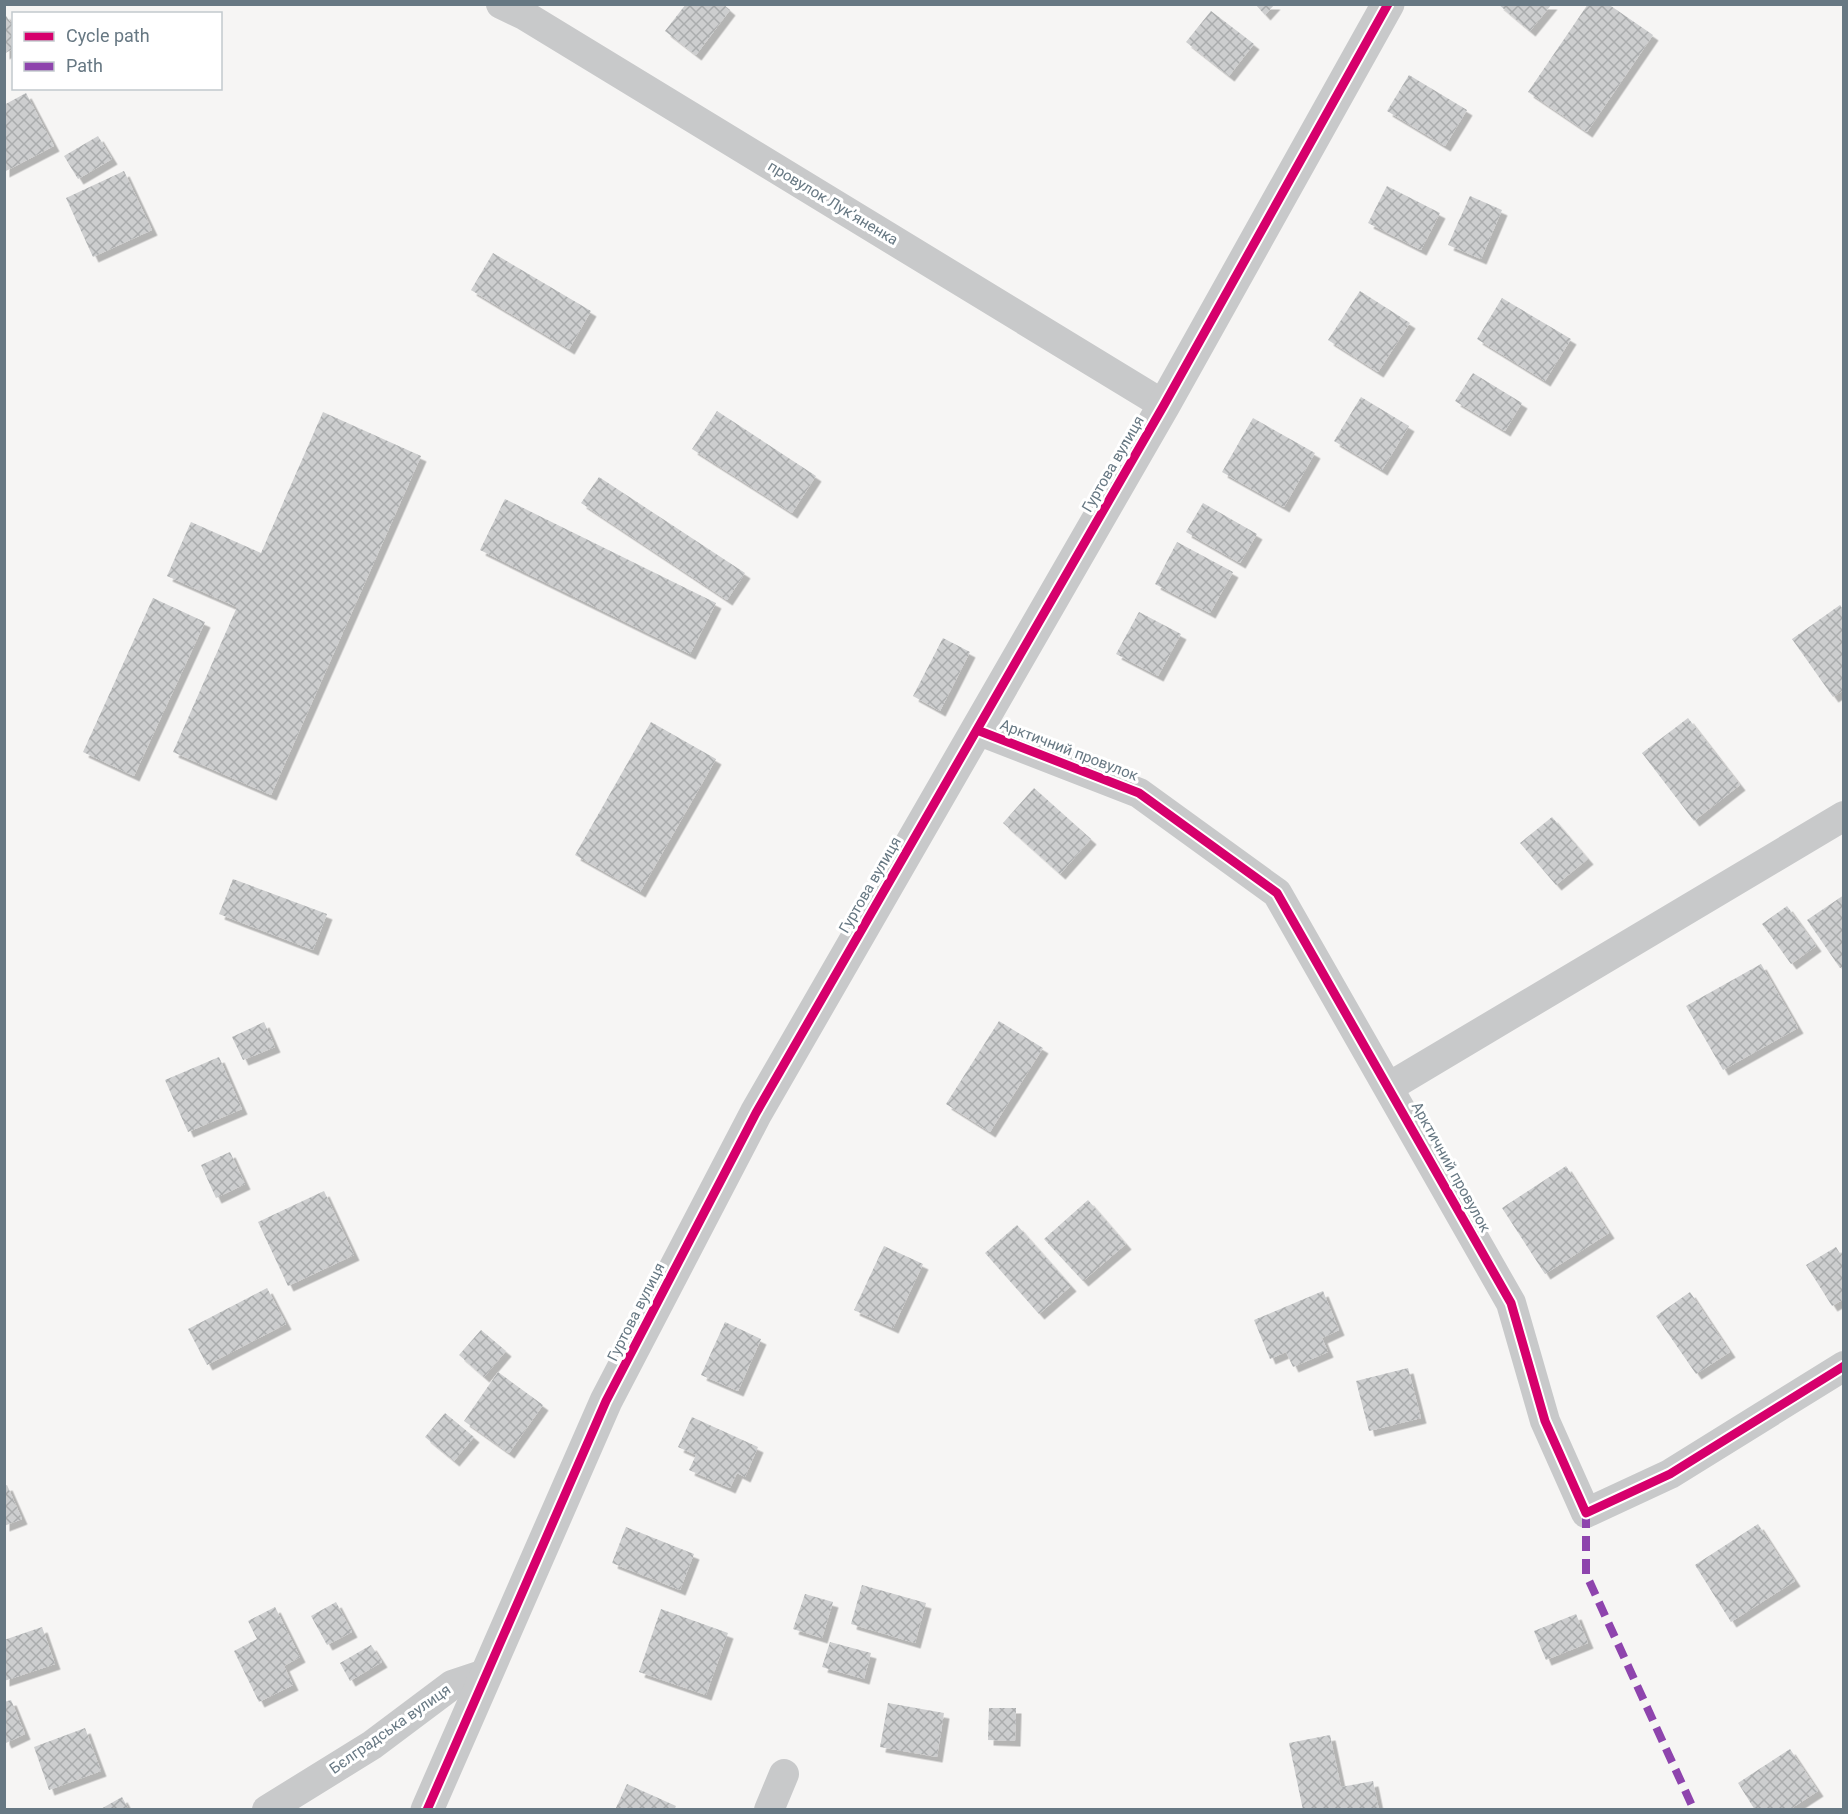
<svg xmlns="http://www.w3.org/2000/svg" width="1848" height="1814" font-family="Roboto,sans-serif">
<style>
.building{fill:url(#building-cross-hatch);filter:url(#shadow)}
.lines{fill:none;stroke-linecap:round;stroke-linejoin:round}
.minor{stroke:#c8c9ca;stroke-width:30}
.tertiary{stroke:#c8c9ca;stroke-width:33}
.quiet{stroke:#8e44ad;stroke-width:8;stroke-dasharray:15 8;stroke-linecap:butt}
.cycleway-casing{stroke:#fff;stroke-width:13}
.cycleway{stroke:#d6006c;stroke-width:9}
.labels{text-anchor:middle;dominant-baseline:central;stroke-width:6;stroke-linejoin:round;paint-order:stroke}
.street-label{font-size:15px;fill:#677883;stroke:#fff}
</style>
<defs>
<pattern id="building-cross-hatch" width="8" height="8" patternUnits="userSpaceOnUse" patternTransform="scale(1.5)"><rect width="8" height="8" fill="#cdcecf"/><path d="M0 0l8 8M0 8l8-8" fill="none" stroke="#aaacad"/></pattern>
<filter id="shadow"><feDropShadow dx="5.5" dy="5.5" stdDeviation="0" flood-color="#0004"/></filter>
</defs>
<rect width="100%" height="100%" fill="#f6f5f4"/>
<path class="building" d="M686 4H723L730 10 696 55 665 31Z
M1255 4H1275L1265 15Z
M1498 4H1552L1530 31Z
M1588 4H1608L1653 35 1587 132 1528 92Z
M1211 11 1254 44 1229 76 1186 42Z
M4 13 14 27V48L4 54Z
M1409 75 1467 110 1445 146 1387 111Z
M26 93 54 146 4 172V105Z
M98 136 112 159 78 179 64 156Z
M124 171 152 230 93 257 66 198Z
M1387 186 1440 213 1421 250 1368 223Z
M1470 196 1502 210 1481 259 1448 245Z
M493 253 591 311 569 349 471 290Z
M1360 291 1410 323 1378 372 1328 340Z
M1502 298 1571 339 1545 381 1477 339Z
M1473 373 1522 403 1505 431 1455 401Z
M1361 397 1409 426 1382 470 1334 441Z
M717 411 816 476 792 513 692 449Z
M323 412 421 456 271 795 173 752 237 607 167 576 191 522 261 553Z
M1253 418 1315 453 1284 507 1222 472Z
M599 477 745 573 727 600 581 503Z
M505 499 716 603 690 654 480 550Z
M1203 503 1257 534 1240 563 1186 532Z
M1177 542 1233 572 1210 613 1155 584Z
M153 598 205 622 134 776 83 752Z
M1840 605 1844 611V690L1833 697 1792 639Z
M1139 612 1181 634 1158 676 1116 654Z
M943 638 970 652 940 711 913 696Z
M1688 718 1740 785 1694 821 1642 753Z
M651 722 716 759 640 892 575 855Z
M1034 788 1091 839 1060 874 1003 823Z
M1552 817 1588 859 1556 885 1520 843Z
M233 879 327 914 313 950 219 914Z
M1844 895V966L1840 968 1807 920Z
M1787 906 1816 946 1791 964 1762 924Z
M1761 964 1798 1028 1723 1070 1686 1006Z
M999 1021 1043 1048 990 1132 946 1104Z
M264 1022 275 1047 243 1060 232 1037Z
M219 1057 242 1109 188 1132 165 1080Z
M230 1152 245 1184 216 1198 201 1165Z
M1566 1166 1609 1233 1545 1274 1502 1208Z
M324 1191 354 1255 288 1286 258 1222Z
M1088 1200 1126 1244 1083 1281 1044 1239Z
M1017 1225 1071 1286 1039 1314 985 1253Z
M884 1246 923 1264 893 1328 854 1310Z
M1836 1247 1844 1260V1299L1832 1306 1806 1265Z
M267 1288 286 1324 207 1365 188 1329Z
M1323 1291 1339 1330 1322 1338 1328 1352 1293 1367 1286 1352 1270 1359 1254 1320Z
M1690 1292 1730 1352 1696 1374 1656 1316Z
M725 1322 761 1339 738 1391 701 1375Z
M481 1330 506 1351 484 1377 459 1355Z
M1408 1368 1421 1418 1369 1431 1356 1381Z
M498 1372 543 1405 509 1453 464 1421Z
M445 1413 474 1437 454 1461 425 1437Z
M692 1417 758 1447 745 1477 737 1473 730 1488 689 1470 696 1455 678 1447Z
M7 1485 22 1519 4 1526V1486Z
M1758 1524 1795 1581 1731 1622 1695 1565Z
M626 1527 694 1554 680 1590 612 1563Z
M862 1585 926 1603 915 1643 851 1624Z
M805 1594 833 1602 822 1638 793 1629Z
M336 1602 352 1632 327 1645 311 1616Z
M275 1607 300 1657 284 1666 293 1685 259 1702 234 1651 257 1639 248 1621Z
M661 1609 728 1633 706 1695 639 1672Z
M1576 1614 1588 1643 1546 1660 1534 1631Z
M42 1627 55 1664 4 1681V1640Z
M830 1642 871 1653 864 1679 822 1667Z
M371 1645 382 1662 350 1681 340 1663Z
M11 1700 25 1734 6 1743 4 1739V1702Z
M888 1703 944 1713 937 1757 880 1747Z
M989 1708H1016L1015 1741 988 1740Z
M85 1728 101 1771 49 1790 34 1747Z
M1330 1735 1341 1787 1373 1781 1379 1810H1303L1289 1743Z
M1790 1749 1818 1791 1789 1810H1755L1738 1783Z
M627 1784 676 1806 674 1810H615Z
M122 1797 129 1810H99Z"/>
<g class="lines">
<path class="minor" d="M501 4 524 15 1164 405
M977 730 1139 793 1277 893 1511 1303 1545 1421 1586 1513 1670 1474 1844 1366
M1389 1087 1844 816
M267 1810 372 1745 452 1685 485 1674
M769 1810 784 1774"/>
<path class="tertiary" d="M427 1810 606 1401 756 1113 1164 405 1388 4"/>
<path class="quiet" d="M1586 1513V1574L1694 1810"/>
<g class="cycleway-casing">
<path id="cycleway" d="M977 730 1139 793 1277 893 1511 1303 1545 1421 1586 1513 1670 1474 1844 1366
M427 1810 606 1401 756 1113 1164 405 1388 4"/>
</g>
<use href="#cycleway" class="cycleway"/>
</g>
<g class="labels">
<g class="street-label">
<text transform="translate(833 203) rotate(31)">провулок Лукʼяненка</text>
<text transform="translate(1113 464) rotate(-60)">Гуртова вулиця</text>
<text transform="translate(1069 750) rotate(21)">Арктичний провулок</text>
<text transform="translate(870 885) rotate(-60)">Гуртова вулиця</text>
<text transform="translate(1451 1167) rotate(61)">Арктичний провулок</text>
<text transform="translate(636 1312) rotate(-63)">Гуртова вулиця</text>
<text transform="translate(390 1729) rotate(-35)">Бєлградська вулиця</text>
</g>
</g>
<rect width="1848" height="1814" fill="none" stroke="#677883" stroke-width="12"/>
<rect x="12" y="12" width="210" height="78" fill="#ffffff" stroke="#c2c9cd" stroke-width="1.5"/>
<rect x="24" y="32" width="30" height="9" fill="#d6006c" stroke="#c2c9cd" stroke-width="1.5"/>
<text x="66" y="42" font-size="18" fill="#677883">Cycle path</text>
<rect x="24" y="62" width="30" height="9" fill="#8e44ad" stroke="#c2c9cd" stroke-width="1.5"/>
<text x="66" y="72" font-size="18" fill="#677883">Path</text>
</svg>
